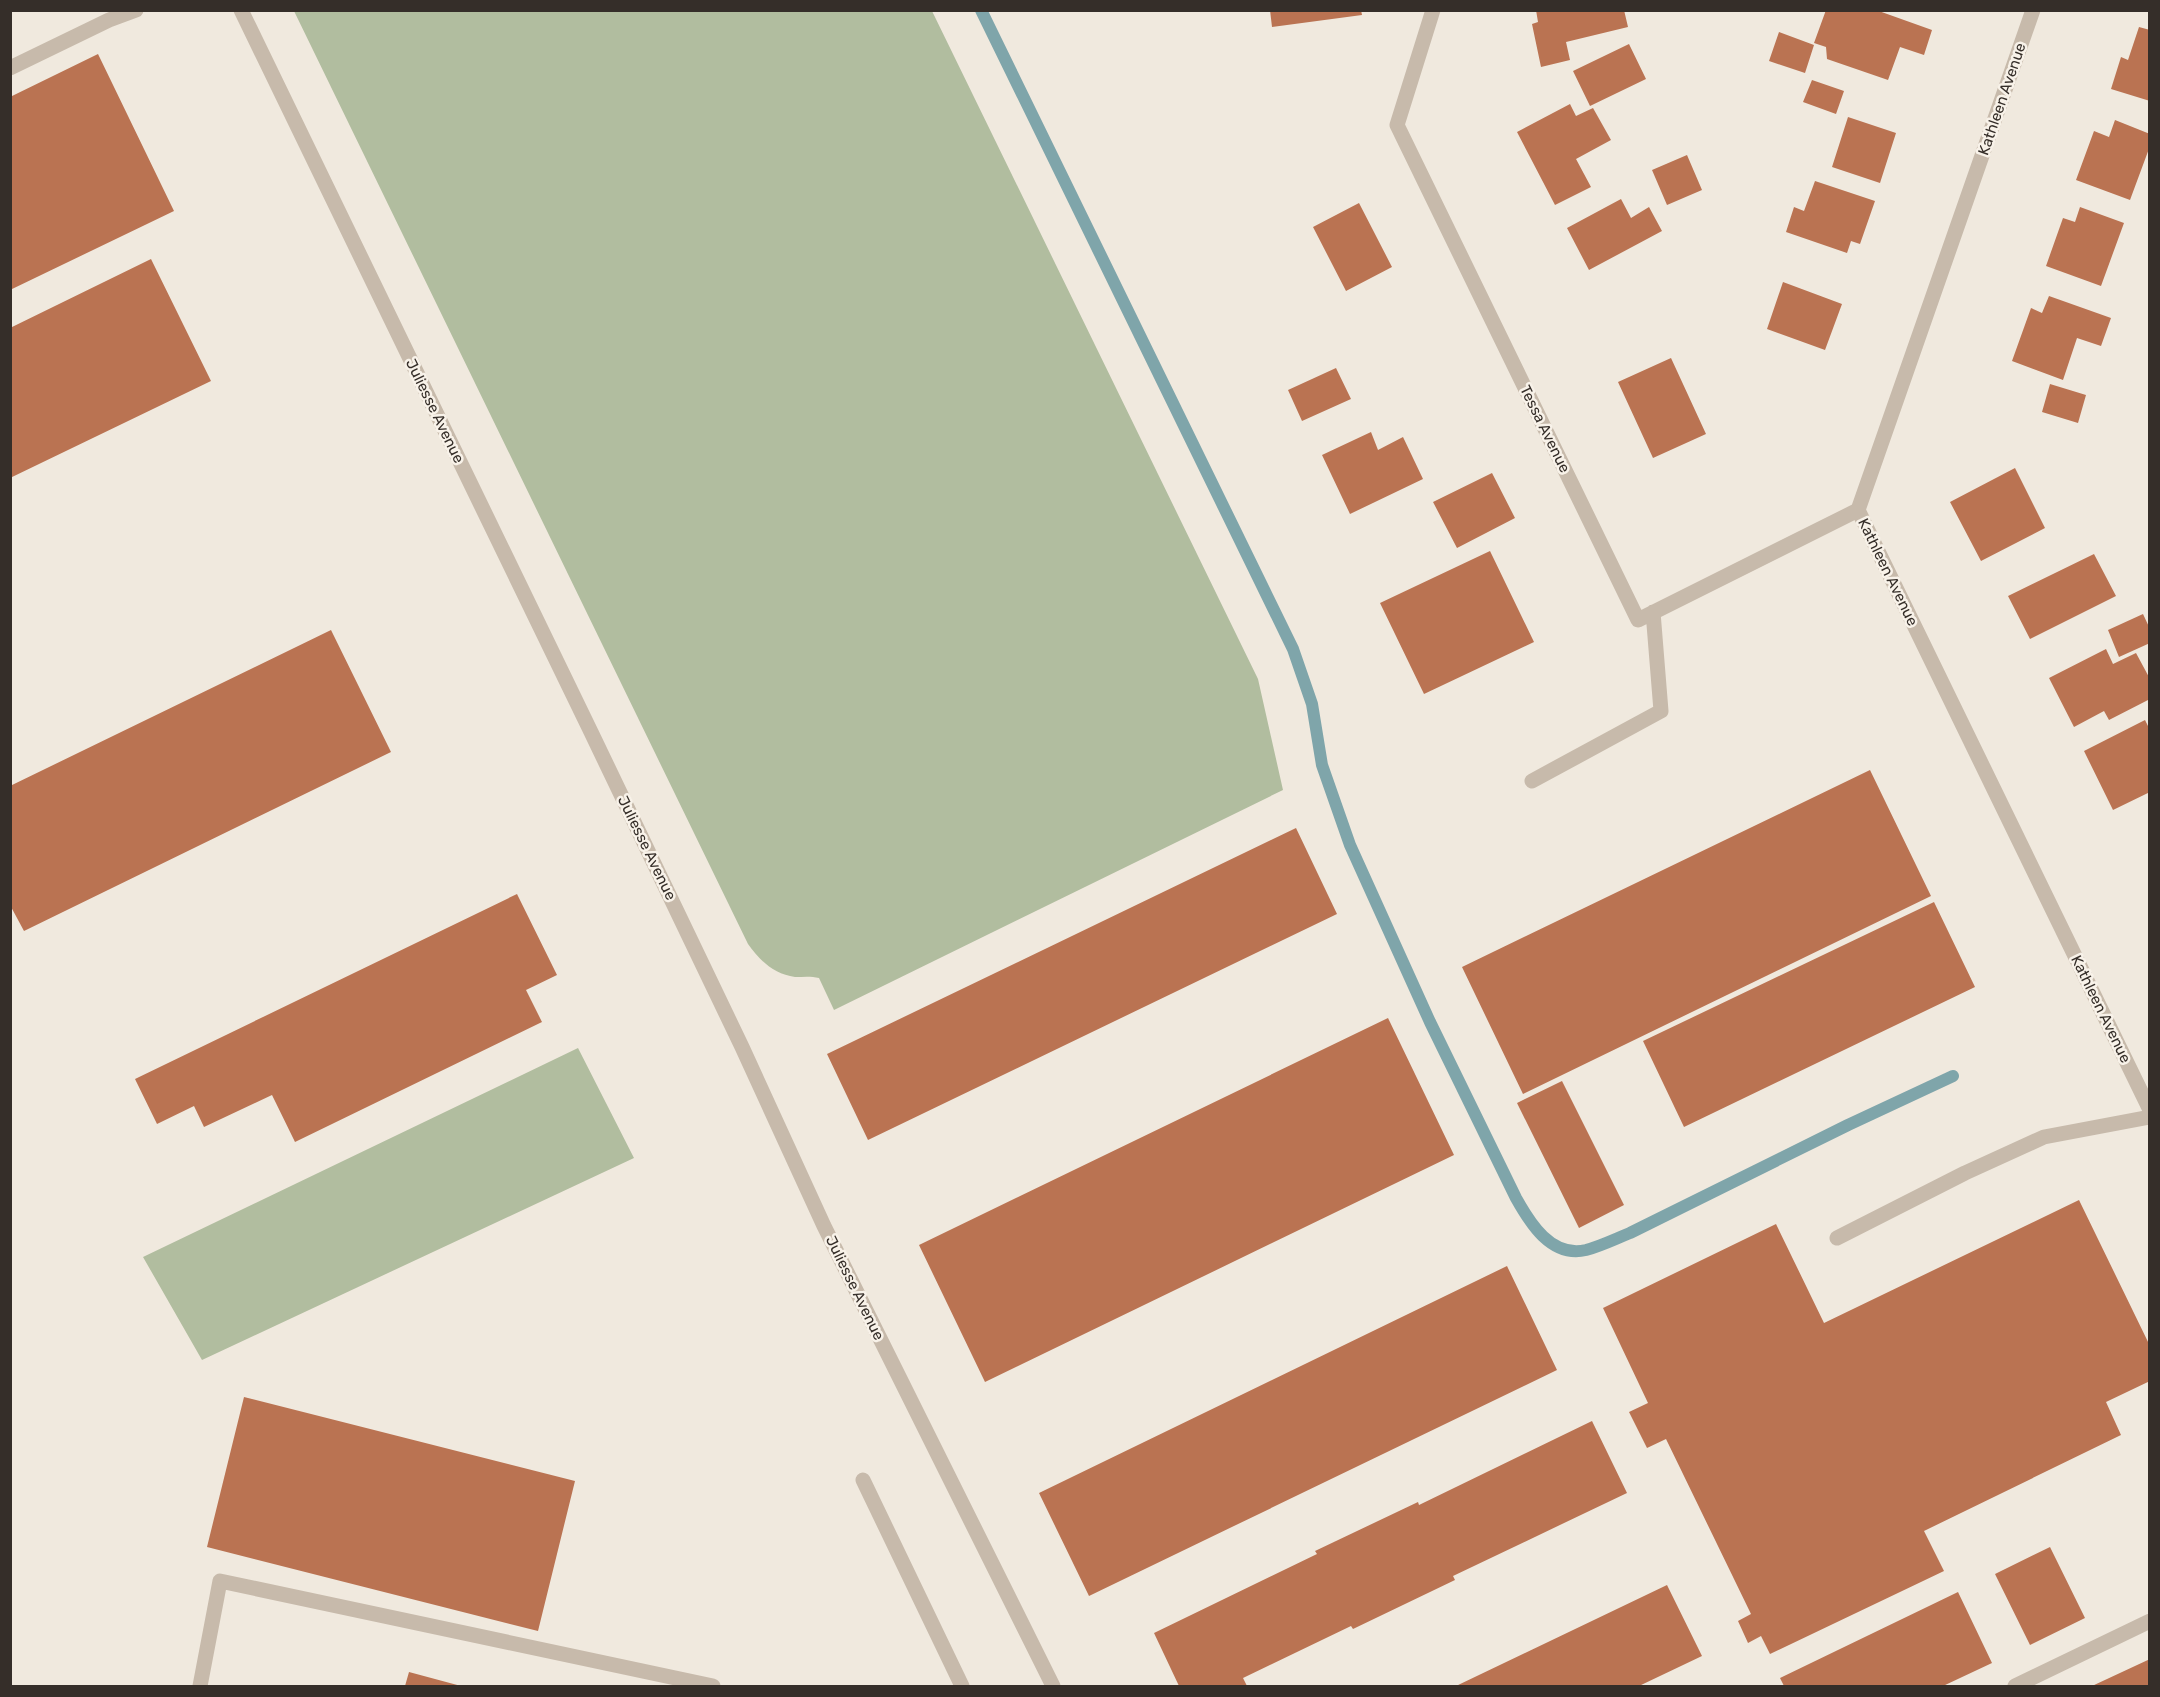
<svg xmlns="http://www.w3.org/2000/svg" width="2160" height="1697" font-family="Rubik,sans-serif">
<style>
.green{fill:#b1bd9f}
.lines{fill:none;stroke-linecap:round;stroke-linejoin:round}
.stream{stroke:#7fa5aa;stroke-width:12}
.building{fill:#ba7352}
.minor{stroke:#c7baab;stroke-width:15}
.labels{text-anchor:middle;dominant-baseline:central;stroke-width:5;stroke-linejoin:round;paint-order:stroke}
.street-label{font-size:15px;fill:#352e29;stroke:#f8f2e9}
</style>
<rect width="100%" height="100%" fill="#f0e9de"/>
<path class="green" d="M294 11H932L1258 679 1283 790 834 1010 819 978C811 976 803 977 795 977 774 974 760 961 748 944Z
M578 1048 634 1158 202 1360 143 1257Z"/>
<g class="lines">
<path class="stream" d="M981 10 1293 649 1312 704 1322 765 1350 845 1430 1022 1516 1198C1530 1223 1551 1258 1586 1250 1601 1246 1615 1239 1630 1233L1848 1125 1953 1076"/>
</g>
<path class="building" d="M1270 10H1361L1362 15 1272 27Z
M1536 10H1624L1628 27 1566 42 1570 60 1541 67 1532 24 1538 22Z
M1826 10H1876L1932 30 1924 55 1900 47 1888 80 1827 59 1826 47 1814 43Z
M2139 27 2150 30V101L2111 89 2121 57 2128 60Z
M1779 32 1814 45 1805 73 1769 61Z
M1629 44 1646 79 1590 106 1573 71Z
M98 54 174 211 10 290V97Z
M1812 80 1844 91 1836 114 1803 102Z
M1570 104 1576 116 1593 108 1611 140 1576 159 1591 187 1555 205 1517 132Z
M1848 117 1896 133 1880 183 1832 167Z
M2115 120 2150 134V146L2130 200 2076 180 2094 131 2109 137Z
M1687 155 1702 190 1667 205 1652 170Z
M1815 181 1875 201 1860 244 1851 241 1847 253 1786 232 1794 207 1804 211Z
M1621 199 1631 218 1649 207 1662 231 1589 270 1567 228Z
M1359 203 1392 267 1346 291 1313 227Z
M2080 207 2124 223 2101 286 2046 266 2063 218 2075 222Z
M151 259 211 381 10 478V328Z
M1783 282 1842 304 1825 350 1767 329Z
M2049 296 2111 318 2101 346 2077 338 2063 380 2012 361 2031 308 2042 313Z
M1671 358 1706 434 1653 458 1618 382Z
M1336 368 1351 399 1302 421 1288 390Z
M2050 384 2086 395 2078 423 2042 412Z
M1371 432 1378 450 1403 437 1423 479 1350 514 1322 455Z
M2015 468 2045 528 1981 561 1950 502Z
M1492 473 1515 518 1457 548 1433 502Z
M1490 551 1534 642 1424 694 1380 603Z
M2094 554 2116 596 2030 639 2008 596Z
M2143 614 2150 629V643L2119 657 2108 630Z
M331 630 391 752 24 931 10 905V786Z
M2106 649 2113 664 2136 653 2150 679V699L2109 720 2104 711 2074 727 2049 678Z
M2145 720 2150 730V792L2113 810 2084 751Z
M1870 770 1931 896 1523 1094 1462 967Z
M1296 828 1337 914 868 1140 827 1054Z
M517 894 557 975 526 990 542 1022 295 1142 272 1095 204 1127 194 1106 157 1124 135 1079Z
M1934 902 1975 987 1684 1127 1643 1041Z
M1388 1018 1454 1155 985 1382 919 1245Z
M1562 1081 1624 1205 1579 1228 1517 1103Z
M2079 1200 2150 1346V1381L2106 1402 2121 1435 1924 1531 1944 1571 1770 1654 1761 1636 1748 1643 1738 1621 1751 1614 1666 1439 1647 1448 1629 1412 1648 1403 1603 1308 1776 1224 1824 1323Z
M1507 1266 1557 1370 1089 1596 1039 1493Z
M244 1397 575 1481 538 1631 207 1547Z
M1592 1421 1627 1493 1453 1576 1455 1580 1353 1629 1351 1626 1243 1678 1247 1686H1179L1154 1633 1317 1554 1315 1551 1418 1502 1419 1505Z
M2050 1547 2085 1618 2030 1645 1995 1574Z
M1667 1585 1702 1656 1639 1686H1456Z
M1958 1592 1992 1663 1943 1686H1784L1780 1678Z
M2150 1659V1686H2092Z
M409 1672 461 1686H405Z"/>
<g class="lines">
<path class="minor" d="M241 10 591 732 742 1047 824 1226 1053 1686
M1433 10 1397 125 1638 620 1858 510
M2033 10 1858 510 2150 1110
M10 68 109 20 136 10
M1532 781 1661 711 1653 612
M1837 1238 1965 1173 2044 1137 2150 1117
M863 1480 962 1686
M200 1686 220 1581 713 1686
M2015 1686 2150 1621"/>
</g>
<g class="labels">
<g class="street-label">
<text transform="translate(2002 99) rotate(-71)">Kathleen Avenue</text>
<text transform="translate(435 411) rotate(64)">Juliesse Avenue</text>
<text transform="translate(1545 429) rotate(64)">Tessa Avenue</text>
<text transform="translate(1888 572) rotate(64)">Kathleen Avenue</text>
<text transform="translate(647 848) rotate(64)">Juliesse Avenue</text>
<text transform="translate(2101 1009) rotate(64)">Kathleen Avenue</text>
<text transform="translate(855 1288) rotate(64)">Juliesse Avenue</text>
</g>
</g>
<rect width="2160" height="1697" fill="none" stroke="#352e29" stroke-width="24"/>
</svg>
